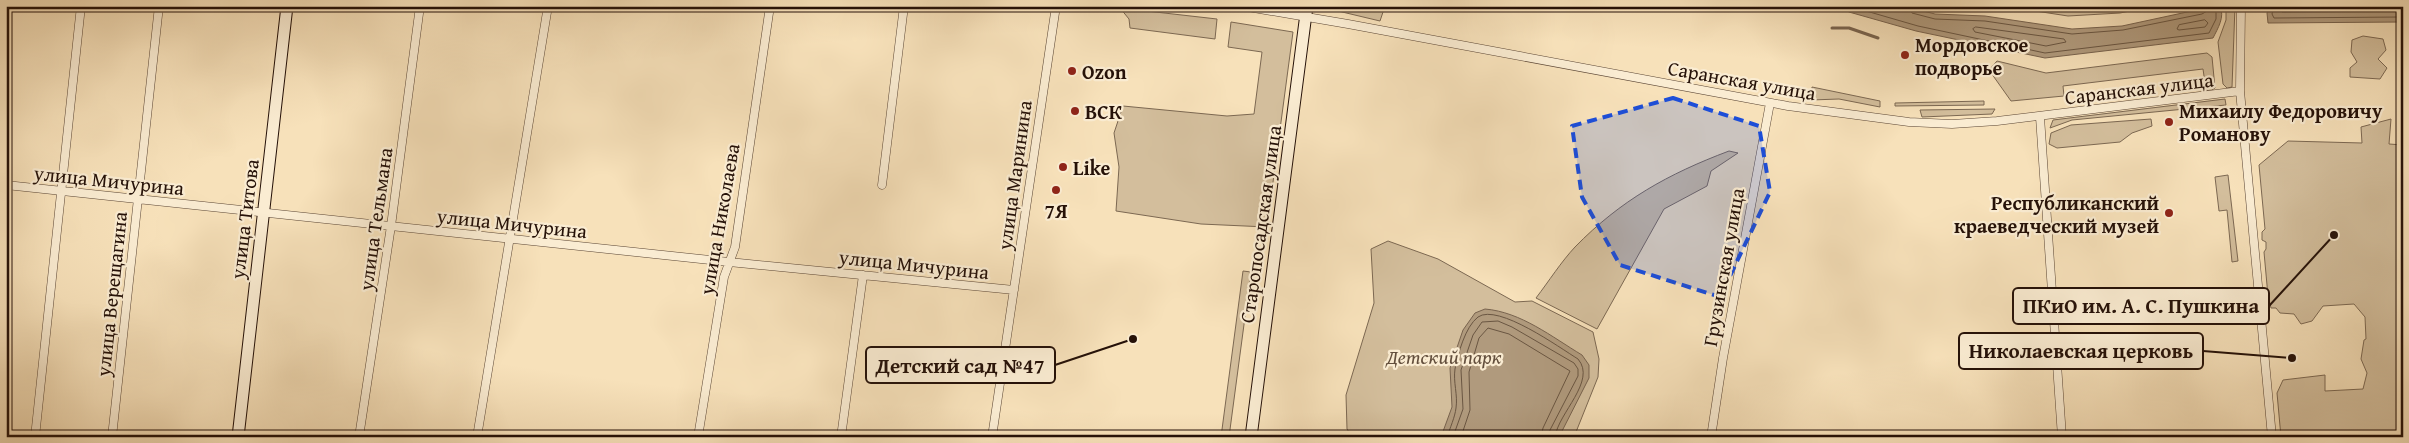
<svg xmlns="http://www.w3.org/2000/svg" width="2409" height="443" font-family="'Gentium Book Plus',serif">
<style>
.green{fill:#d3be9c;stroke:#7c6852}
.water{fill:#b09a7d;stroke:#78634e}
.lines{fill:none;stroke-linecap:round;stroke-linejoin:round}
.shore{stroke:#6a5642;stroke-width:1}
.stream{stroke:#78634e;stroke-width:3}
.minor-casing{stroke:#5a4534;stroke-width:9}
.secondary-casing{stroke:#251108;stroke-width:13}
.minor{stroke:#faecd2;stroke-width:8}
.secondary{stroke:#faecd2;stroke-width:11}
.marked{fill:#1d4ed8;fill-opacity:0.2;stroke:#1d4ed8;stroke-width:4;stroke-dasharray:10 6;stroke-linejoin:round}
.poi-dot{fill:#8f2418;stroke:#faecd2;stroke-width:2}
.labels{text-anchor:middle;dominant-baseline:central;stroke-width:4.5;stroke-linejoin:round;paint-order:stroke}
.poi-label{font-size:20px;font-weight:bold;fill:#251108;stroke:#faecd2;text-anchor:start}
.street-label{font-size:20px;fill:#251108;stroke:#faecd2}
.park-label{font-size:20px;font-style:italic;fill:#624e3c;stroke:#faecd2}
.leader{fill:none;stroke:#251108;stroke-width:2}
.callout-dot{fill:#251108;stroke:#faecd2;stroke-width:2}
.callout{fill:#faecd2;stroke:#251108;stroke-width:2}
.callout-label{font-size:21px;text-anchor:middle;font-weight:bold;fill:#251108}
</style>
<rect width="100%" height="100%" fill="#f7e1ba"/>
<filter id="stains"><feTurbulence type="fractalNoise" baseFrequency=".004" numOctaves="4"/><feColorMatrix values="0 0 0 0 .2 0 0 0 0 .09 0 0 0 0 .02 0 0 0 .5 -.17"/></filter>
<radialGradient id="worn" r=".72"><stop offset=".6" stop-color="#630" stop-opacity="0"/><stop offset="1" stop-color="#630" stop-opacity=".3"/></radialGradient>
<path class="green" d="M1332 6H1385L1380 21 1338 11Z
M2003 6H2154L2120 13 2068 16Z
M2226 6H2235L2232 87 2227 88 2223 84 2218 42 2226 20Z
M1120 8 1217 19 1215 39 1130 28 1129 19Z
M1231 22 1293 32 1267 227 1201 224 1116 211 1119 167 1114 133 1123 106 1227 116 1254 114 1262 52 1228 47Z
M2363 36 2383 39 2386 50 2378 59 2387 68 2380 79 2350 77V68L2357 62 2351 52 2352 40Z
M2207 53 2212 57 2215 88 2210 91 2206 90 2203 69 2063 86 2064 96 2011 101 1989 70 1997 61 2046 73Z
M1812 87 1880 101V107L1839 99 1811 100Z
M2225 99 2226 105 2072 120 2050 128 2053 120Z
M1984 101V105L1895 106V103Z
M1995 109 1992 114 1922 117 1920 110Z
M2151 119 2152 126 2132 133 2120 142 2057 148 2049 144 2051 133 2071 125Z
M2391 119 2389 144 2403 145V437H2281L2277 393 2283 380 2325 375V391L2363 389 2367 373 2361 359 2364 340 2366 339 2365 317 2354 304 2323 306 2312 321 2301 324 2294 314 2280 313 2276 308H2271L2268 296 2264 252 2266 249V242L2262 240V232L2265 229 2259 165 2288 141 2362 143 2361 127Z
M1729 151 1738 153 1711 171 1707 186 1664 209 1597 329 1536 298C1549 281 1561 262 1575 247 1621 200 1668 174 1729 151Z
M2228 175 2238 261 2232 262 2227 210 2219 211 2215 177Z
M1388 241 1438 259 1515 302 1532 301 1593 332 1599 359 1598 377 1574 437H1352L1347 429 1346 395 1374 303 1371 249Z
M1243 271 1251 272 1229 437H1221Z"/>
<path class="water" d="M1839 6H1904L1935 14 1985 16 2072 29 2122 26 2201 9 2207 6H2220C2225 17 2218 28 2213 38L2045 58 1916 31 1849 12Z
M2270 6H2403V22L2268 23 2267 13Z
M1485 309C1521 312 1552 337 1582 355L1589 365V378L1559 437H1441L1452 407 1450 368 1463 330 1475 313Z"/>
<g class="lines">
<path class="shore" d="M1849 6 1918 26 2045 53 2209 33 2216 19V6
M1908 6 1912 13 1935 19 1985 21 2072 34 2123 30 2202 14 2207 11 2208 6
M2274 6 2272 14 2274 18 2403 17
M2280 6 2282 12 2403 11
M2205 20 2208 23 2205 27 2179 30 2177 29 2179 25Z
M1976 27 2064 39 2066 42 2046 46 1975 32 1973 29Z
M1447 437C1450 428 1455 417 1456 408 1458 395 1453 382 1455 369 1458 354 1465 327 1478 317 1498 303 1560 348 1578 359 1597 381 1558 413 1555 437
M1453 437 1463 409 1461 370 1473 335 1482 322 1498 321 1512 327 1574 363 1578 369V376L1550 430 1549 437
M1461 437 1470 410 1469 372 1479 338 1488 328 1509 334 1570 371 1543 428 1541 437"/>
<path class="stream" d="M1832 28H1849L1878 38"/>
<g class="minor-casing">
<path id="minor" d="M1242 6 1348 24 1788 106 1909 122 1952 124 1997 121 2240 91
M2241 6 2240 91 2272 437
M2040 117 2062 437
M6 185 729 262 1014 290
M882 185 904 6
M35 437 81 6
M112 437 159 6
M359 437 391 226 420 6
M477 437 548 6
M698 437 724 277 735 247 770 6
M841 437 863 275
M992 437 1056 6
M1711 437 1723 358 1770 103"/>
</g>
<g class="secondary-casing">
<path id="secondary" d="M238 437 287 6
M1251 437 1307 6"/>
</g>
<use href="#minor" class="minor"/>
<use href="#secondary" class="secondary"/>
</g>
<path class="marked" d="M1673 98 1759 126 1770 192 1720 297 1620 265 1582 197 1572 126Z"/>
<g class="poi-dot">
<circle cx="1905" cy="55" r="5"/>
<circle cx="1072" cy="71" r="5"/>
<circle cx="1075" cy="111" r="5"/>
<circle cx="2169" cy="122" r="5"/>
<circle cx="1063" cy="167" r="5"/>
<circle cx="1056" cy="190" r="5"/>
<circle cx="2169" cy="213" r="5"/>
</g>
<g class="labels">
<g class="poi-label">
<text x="1915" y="44">Мордовское<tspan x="1915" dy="23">подворье</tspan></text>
<text x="1082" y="71">Ozon</text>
<text x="2179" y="110">Михаилу Федоровичу<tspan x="2179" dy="23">Романову</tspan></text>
<text x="1085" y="111">ВСК</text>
<text x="1073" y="167">Like</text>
<text x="2159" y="202" text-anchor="end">Республиканский<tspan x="2159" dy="23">краеведческий музей</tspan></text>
<text x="1056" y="210" text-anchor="middle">7Я</text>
</g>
<g class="street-label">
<text transform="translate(1742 80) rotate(10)">Саранская улица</text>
<text transform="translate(2139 88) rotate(-7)">Саранская улица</text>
<text transform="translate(1014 175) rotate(-82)">улица Маринина</text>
<text transform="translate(109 180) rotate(6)">улица Мичурина</text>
<text transform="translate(244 219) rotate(-83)">улица Титова</text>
<text transform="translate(375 219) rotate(-82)">улица Тельмана</text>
<text transform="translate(719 219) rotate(-80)">улица Николаева</text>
<text transform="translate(512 223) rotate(6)">улица Мичурина</text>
<text transform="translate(1260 224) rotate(-82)">Старопосадская улица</text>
<text transform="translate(914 264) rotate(6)">улица Мичурина</text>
<text transform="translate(1723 267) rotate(-80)">Грузинская улица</text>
<text transform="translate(111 294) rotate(-84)">улица Верещагина</text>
</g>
<g class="park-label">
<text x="1444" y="356">Детский парк</text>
</g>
</g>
<path class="leader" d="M2334 235L2269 306M2292 358L2203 351M1133 339L1055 365"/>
<g class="callout-dot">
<circle cx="2334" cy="235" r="5"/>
<circle cx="2292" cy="358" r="5"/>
<circle cx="1133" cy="339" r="5"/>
</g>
<g class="callout">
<rect x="2013" y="288" width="256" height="36" rx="5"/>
<rect x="1959" y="333" width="244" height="36" rx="5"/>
<rect x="866" y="347" width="189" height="36" rx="5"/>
</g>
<g class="callout-label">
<text x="2141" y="313">ПКиО им. А. С. Пушкина</text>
<text x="2081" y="358">Николаевская церковь</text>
<text x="960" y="373">Детский сад №47</text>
</g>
<rect width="2409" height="443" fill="none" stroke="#f7e1ba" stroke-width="25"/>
<rect x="8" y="8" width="2394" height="428" fill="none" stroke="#251108" stroke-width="2.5"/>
<rect x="12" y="12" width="2384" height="418" fill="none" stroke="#251108"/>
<rect width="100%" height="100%" filter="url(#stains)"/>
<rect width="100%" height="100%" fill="url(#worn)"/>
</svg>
